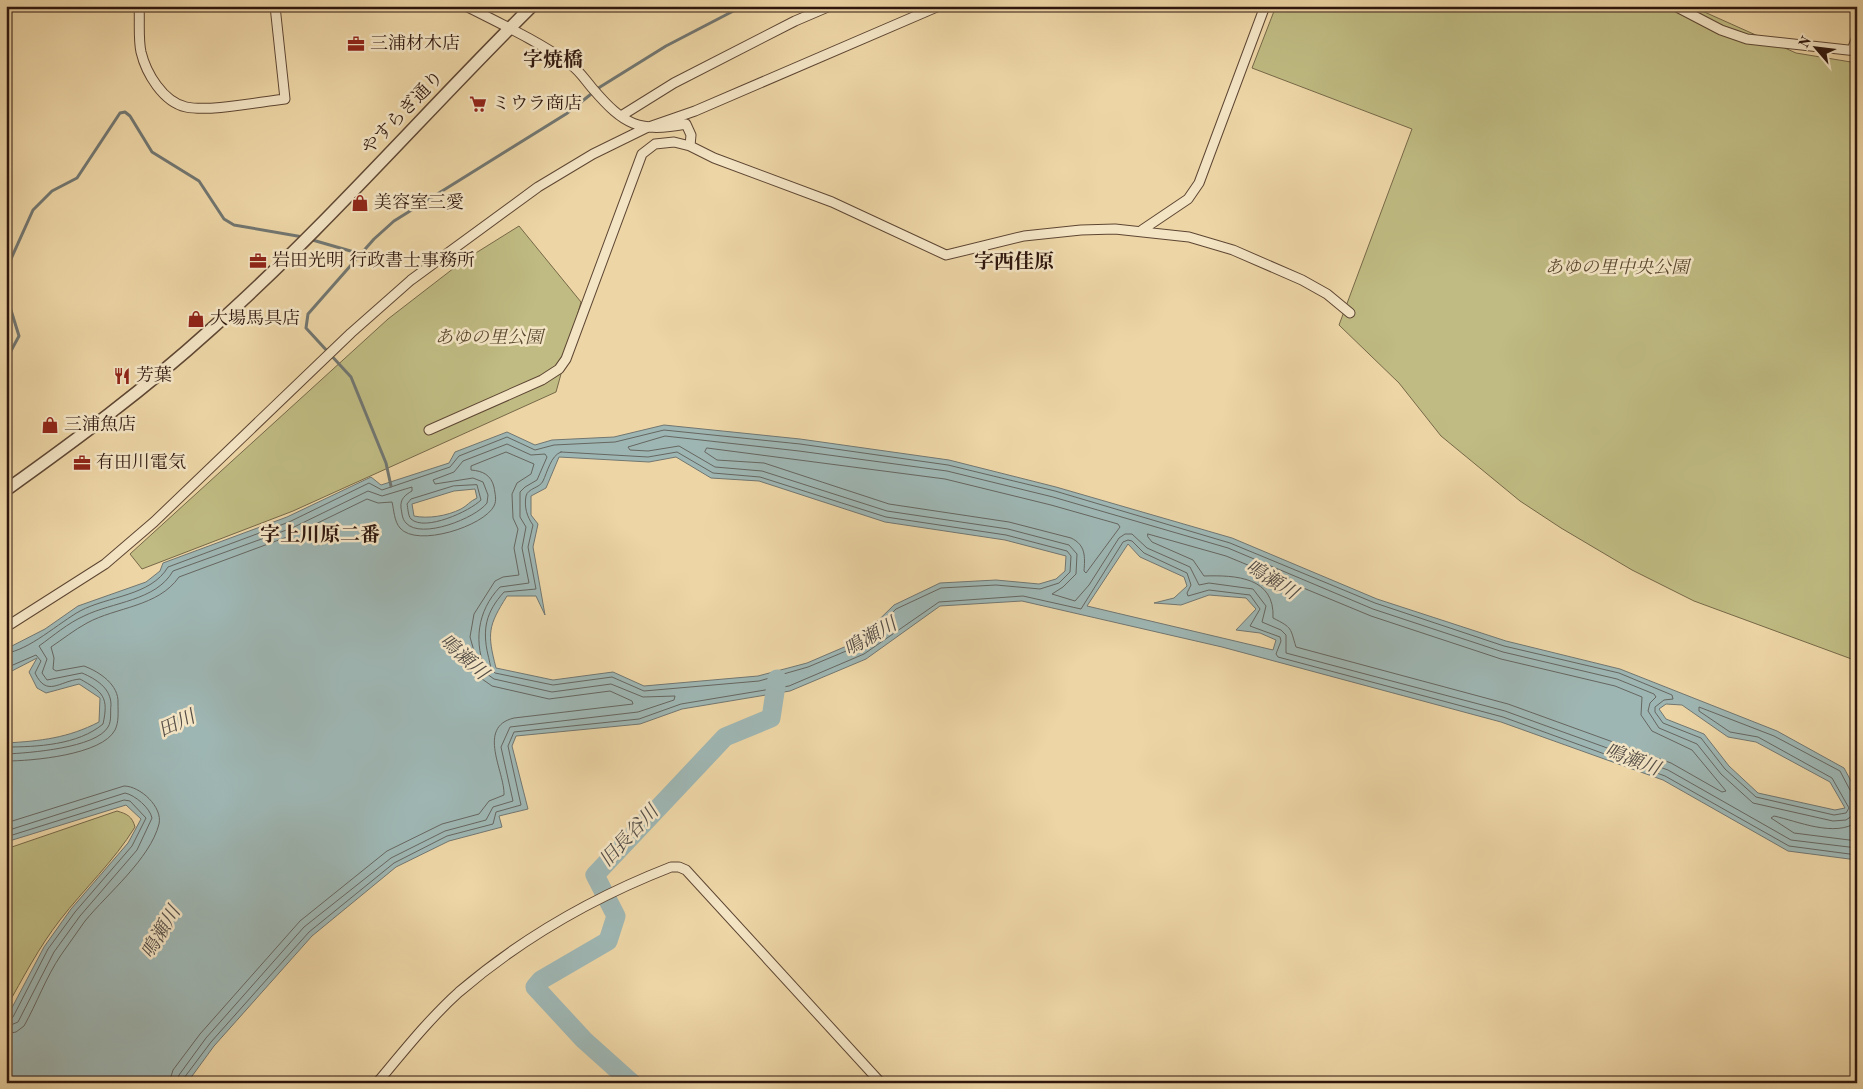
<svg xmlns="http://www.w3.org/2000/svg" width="1863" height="1089" font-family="'Old Standard TT','Noto Serif JP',serif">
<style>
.green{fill:#bfbb82;stroke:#766848}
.water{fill:#9eb6b3;stroke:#717671;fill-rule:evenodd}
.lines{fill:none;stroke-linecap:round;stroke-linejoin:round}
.shore{stroke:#666660;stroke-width:1}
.stream{stroke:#717671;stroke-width:3}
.river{stroke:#9eb6b3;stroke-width:19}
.minor-casing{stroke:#5e4633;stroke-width:11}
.tertiary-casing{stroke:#5e4633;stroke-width:14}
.minor{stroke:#f3e4c4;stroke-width:9}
.tertiary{stroke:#f3e4c4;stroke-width:11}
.labels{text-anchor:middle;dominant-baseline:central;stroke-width:5;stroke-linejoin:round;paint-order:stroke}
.poi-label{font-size:18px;fill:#2e160d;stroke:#f3e4c4;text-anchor:start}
.street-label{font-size:18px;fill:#2e160d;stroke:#f3e4c4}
.park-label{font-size:18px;font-style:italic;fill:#5a4830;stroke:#f3e4c4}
.water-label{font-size:19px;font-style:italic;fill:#554e47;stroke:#f3e4c4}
.quarter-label{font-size:20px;font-weight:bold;fill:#2e160d;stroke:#f3e4c4}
</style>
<rect width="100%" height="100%" fill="#edd5a5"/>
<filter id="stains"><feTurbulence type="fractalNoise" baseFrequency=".004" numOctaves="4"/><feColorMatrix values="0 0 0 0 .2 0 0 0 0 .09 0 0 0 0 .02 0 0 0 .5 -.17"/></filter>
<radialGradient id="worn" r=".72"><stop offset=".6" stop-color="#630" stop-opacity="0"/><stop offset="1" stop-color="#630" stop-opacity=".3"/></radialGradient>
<path class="green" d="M1276 6H1691L1796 53 1857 63V661L1694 601 1632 570 1561 528 1520 501 1441 436 1399 383 1339 325 1412 129 1252 68Z
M519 226 581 302 556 392 293 511 142 569 130 554 388 319 463 261Z
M117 811C127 814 132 816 135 827 114 861 84 889 60 920 39 947 23 978 6 1008V849Z"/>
<path class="water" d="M664 425 800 439 949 460 1056 487 1232 538 1377 599 1506 641 1620 669 1777 731 1844 768 1857 792V860L1788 851 1663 780 1501 722 1222 647 1022 601 940 606 866 659 790 691 682 709 640 724 516 736 512 746 528 809 499 816 502 827 449 841 396 867 312 936 214 1046 187 1083H6V1019L44 947 71 909 128 843 141 819 126 805 6 842V743C41 741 68 738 99 722L100 698 79 684 46 693 37 688 29 672 37 658 6 674V649L45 629 78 606 146 582 160 571 163 563 287 517 371 477 381 485 449 463 455 452 507 432 535 445 552 440 614 437ZM559 457 649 462 676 457 711 478 759 481 885 522 1005 540 1066 556 1065 571 1056 579 1039 584 996 580 940 583 894 605 856 642 807 663 758 676 644 686 613 672 553 680 496 668C487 633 488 626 507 596H536L545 615 533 547 538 524 531 515V496L546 488ZM475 489 477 498C470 501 467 506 461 509 447 516 428 519 414 516L412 504 454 491ZM1128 544 1140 557 1184 577 1187 586 1174 598 1154 603 1181 605 1209 595 1246 598 1256 609 1236 630 1260 633 1276 640 1273 650 1087 606ZM1666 704 1682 705 1728 737 1756 742 1830 782 1845 808 1835 810 1758 793 1729 766 1704 734 1666 719 1659 709Z"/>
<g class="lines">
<path class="shore" d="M707 448 945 479 1051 505 1118 524 1120 527 1086 573 1084 571C1085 557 1086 545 1071 538L1009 522 889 504 764 463 717 460 705 452Z
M561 452 648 457 677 452 713 473 760 477 886 517 1006 535 1067 551 1071 556 1070 572 1059 583 1040 589 996 585 941 588 896 609 858 646 808 667 759 681 644 691 612 677 553 685 495 673C490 669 490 662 488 655 482 629 486 612 504 592L536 589 528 547 533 525C527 517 524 507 526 496 528 488 540 488 543 481 547 473 551 455 561 452Z
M477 485 481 500C470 511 425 532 411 519 408 516 408 508 407 504L411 499 453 486Z
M1148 534 1226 556 1371 616 1501 659 1615 686 1642 697 1641 715 1652 731 1692 750 1726 791 1722 792 1671 763 1508 704 1296 647C1290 628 1293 628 1273 618 1275 577 1236 575 1204 576L1193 560 1152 542 1148 537Z
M6 653C28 651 60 622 80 611 108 596 151 596 168 567L289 522 369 483 382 490 450 467 459 456 507 437 535 450 554 445 615 442 664 430 800 444 948 465 1055 491 1230 543 1375 603 1504 646 1619 673 1672 695 1673 699 1664 700 1655 707V712L1663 723 1701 738 1725 769 1756 797 1834 815 1846 813 1849 808 1832 778 1758 737 1730 732 1699 711V707L1774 736 1840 771 1850 790 1857 793
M6 668 36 655 41 661 35 673C47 698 59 681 80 679 103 692 109 697 103 724 78 745 37 747 6 747
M6 754C29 753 96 748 108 727 112 721 110 711 111 705 111 688 96 679 82 673L47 680 42 673 47 659 39 646C53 636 68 623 84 616 112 602 156 601 173 571L292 528 368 491 382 496 412 487V491C405 495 400 499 401 508 402 513 402 519 406 523 421 540 476 518 487 503L488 495 483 482 473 478 435 484 433 480 454 472 463 461 507 444 531 455 545 454 547 457 537 480 525 487 520 492V517L526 527 522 548 529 583 500 587C477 611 473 643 487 674L494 679 552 692 611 684 643 697 675 696 674 700 638 712 510 727 501 747 513 801 493 807 486 820 445 831 391 858 304 927 206 1038 179 1075 177 1083
M6 761C32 761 102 755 115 730 119 722 118 712 118 703 119 685 100 672 84 666L56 671 53 669 54 658 51 647C63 639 74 630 87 623 116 607 158 607 179 577L295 534 367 499 378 503 392 502C394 510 394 521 400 528 417 548 484 526 494 506 497 500 495 494 494 487 491 475 483 471 471 470V466L506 452 534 464 531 474 517 483 512 494 513 518 518 529 514 548 519 575 503 577 495 581 474 614 470 637 482 679 492 686 549 699 610 691 632 701 633 704 514 718C476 727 505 772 504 795L489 801 479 814 442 824 387 851 300 921 200 1034 173 1070 169 1083
M1857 799 1852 816 1846 820 1833 821 1753 803 1721 774 1697 744 1659 728 1648 711 1650 703 1656 697 1654 694 1617 679 1503 652 1373 609 1228 548 1053 497 947 471 799 451 665 436 628 447 630 450 648 451 679 446 715 467 762 471 887 511 1008 529 1069 545 1077 554 1076 574 1063 587 1052 594 1075 601 1089 585 1119 538 1125 534H1132L1147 548 1190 567 1199 585 1209 583 1253 589 1266 606 1262 622 1281 630 1286 635V653L1505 711 1668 770 1791 840 1857 848
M1857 822C1835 838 1797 821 1774 816L1771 818 1794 833 1857 841
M6 823 124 786C140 786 163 807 159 824 150 859 108 893 85 921 77 932 69 944 61 955 46 977 37 1003 24 1026L16 1032 6 1034
M6 831 125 793C135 795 150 808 152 818L137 850 80 916 54 952 18 1022 6 1027
M6 837 124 800 130 801 146 818 132 846 75 912 48 949 13 1017 6 1020
M183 1083 184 1078 211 1042 309 932 394 863 447 836 493 824 496 812 521 805 508 746 514 732 639 719 681 704 789 686 864 654 939 602 1023 596 1081 609 1123 542 1128 540 1132 541 1144 553 1187 573 1191 585 1187 593 1188 596 1209 590 1250 595 1260 609 1250 626 1280 637 1281 641 1276 654 1278 657 1503 717 1665 776 1789 846 1857 855"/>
<path class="stream" d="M309 239 361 254
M6 270 33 210 52 191 77 178 120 113 125 112 130 116 152 152 199 181 224 219 234 225 303 237
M6 294 19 336 6 360
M391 486 386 463 351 377 306 328 308 314 374 239 394 221 566 114 600 87 666 46 743 6"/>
<path class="river" d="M632 1083 584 1040 535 987 541 980 608 941 616 916 595 875 725 737 771 718 777 679"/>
<g class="minor-casing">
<path id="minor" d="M139 6C140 21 138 38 141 52 146 73 163 102 186 107 210 112 258 102 285 99L275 6
M466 6C501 24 538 41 570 64 579 70 586 81 593 89 624 125 639 133 686 124L691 135 690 146
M1675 6 1721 30 1747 39 1857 51
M1852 50 1857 37
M621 116 674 83 795 21 830 6
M1142 230 1188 199 1199 183 1265 6
M429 430 542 380 559 369 566 359 642 154 655 144 674 142 690 146 714 158 832 202 946 255 1024 236 1081 230 1115 229 1189 237 1233 250 1302 280 1327 294 1350 313
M6 627 105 564 154 522 351 333 411 280 538 187 593 154 646 128 695 111 939 6
M377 1083C403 1052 429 1019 459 992 522 938 594 897 671 867H679L686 870 881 1083"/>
</g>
<g class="tertiary-casing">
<path id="tertiary" d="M6 490C76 440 145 389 209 331 323 230 424 113 532 6"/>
</g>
<use href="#minor" class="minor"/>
<use href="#tertiary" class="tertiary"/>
</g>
<defs>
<g id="office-bare" transform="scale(1.35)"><path d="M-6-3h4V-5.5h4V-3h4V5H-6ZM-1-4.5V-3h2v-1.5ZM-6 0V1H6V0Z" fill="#8f2418" stroke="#f3e4c4" stroke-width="2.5" paint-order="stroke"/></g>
<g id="supermarket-bare" transform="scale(1.35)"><path d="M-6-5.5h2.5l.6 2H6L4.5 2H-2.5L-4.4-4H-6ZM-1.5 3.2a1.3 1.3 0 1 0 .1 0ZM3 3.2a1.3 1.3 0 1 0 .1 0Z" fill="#8f2418" stroke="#f3e4c4" stroke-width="2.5" paint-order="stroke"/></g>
<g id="shop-bare" transform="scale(1.35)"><path d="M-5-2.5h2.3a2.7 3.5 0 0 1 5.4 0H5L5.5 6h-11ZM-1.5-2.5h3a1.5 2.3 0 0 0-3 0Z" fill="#8f2418" stroke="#f3e4c4" stroke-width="2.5" paint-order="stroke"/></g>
<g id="restaurant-bare" transform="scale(1.35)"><path d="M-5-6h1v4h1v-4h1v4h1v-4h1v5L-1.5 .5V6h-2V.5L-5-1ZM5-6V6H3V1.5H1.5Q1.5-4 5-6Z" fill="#8f2418" stroke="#f3e4c4" stroke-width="2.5" paint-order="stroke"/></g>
</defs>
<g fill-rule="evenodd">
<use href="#office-bare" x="356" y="44"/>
<use href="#supermarket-bare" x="478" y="104"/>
<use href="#shop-bare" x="360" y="203"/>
<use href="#office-bare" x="258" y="261"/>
<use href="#shop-bare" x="196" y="319"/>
<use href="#restaurant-bare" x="122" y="376"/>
<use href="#shop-bare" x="50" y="425"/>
<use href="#office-bare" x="82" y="463"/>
</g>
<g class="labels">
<g class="poi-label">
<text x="370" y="44">三浦材木店</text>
<text x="492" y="104">ミウラ商店</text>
<text x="374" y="203">美容室三愛</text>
<text x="272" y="261">岩田光明 行政書士事務所</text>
<text x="210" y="319">大場馬具店</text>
<text x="136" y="376">芳葉</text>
<text x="64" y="425">三浦魚店</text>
<text x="96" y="463">有田川電気</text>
</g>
<g class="street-label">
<text transform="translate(403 113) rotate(-46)">やすらぎ通り</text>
</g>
<g class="park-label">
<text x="1617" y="268">あゆの里中央公園</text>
<text x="489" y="338">あゆの里公園</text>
</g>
<g class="water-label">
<text transform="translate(1271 581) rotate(32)">鳴瀬川</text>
<text transform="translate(871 638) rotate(-30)">鳴瀬川</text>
<text transform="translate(463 658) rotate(42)">鳴瀬川</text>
<text transform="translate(177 725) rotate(-25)">田川</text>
<text transform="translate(1632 761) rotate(21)">鳴瀬川</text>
<text transform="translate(630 837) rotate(-47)">旧長谷川</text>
<text transform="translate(162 933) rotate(-59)">鳴瀬川</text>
</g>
<g class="quarter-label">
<text x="553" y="61">字焼橋</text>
<text x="1014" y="263">字西佳原</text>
<text x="320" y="536">字上川原二番</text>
</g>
</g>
<rect width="1863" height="1089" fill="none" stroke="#edd5a5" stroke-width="25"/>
<rect x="8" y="8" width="1848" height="1074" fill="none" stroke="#2e160d" stroke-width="2.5"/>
<rect x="12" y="12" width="1838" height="1064" fill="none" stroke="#2e160d"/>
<g transform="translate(1816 48) rotate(298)" stroke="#f3e4c4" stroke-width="4" paint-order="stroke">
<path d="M0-4L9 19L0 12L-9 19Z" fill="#2e160d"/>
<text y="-8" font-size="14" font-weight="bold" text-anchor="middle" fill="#2e160d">N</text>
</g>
<rect width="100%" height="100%" filter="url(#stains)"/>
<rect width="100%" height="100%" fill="url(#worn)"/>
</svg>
